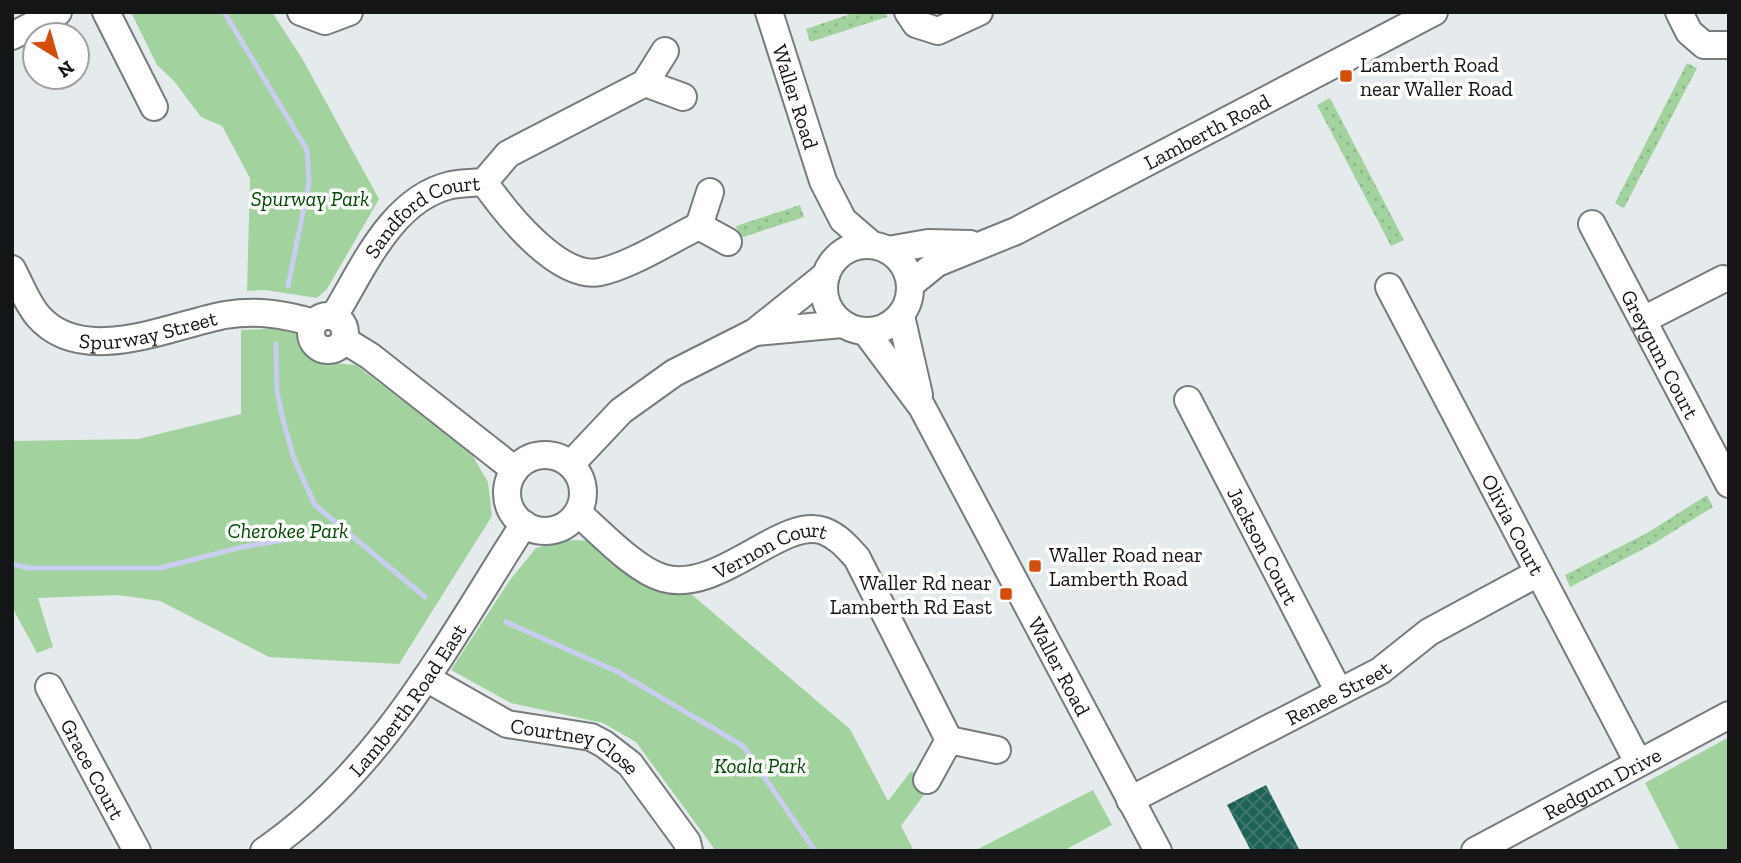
<svg xmlns="http://www.w3.org/2000/svg" width="1741" height="863" font-family="'Zilla Slab',serif">
<style>
.grass{fill:url(#grass-dots)}
.park{fill:#a2d39e}
.lines{fill:none;stroke-linecap:round;stroke-linejoin:round}
.stream{stroke:#c9cef1;stroke-width:5}
.building{fill:url(#building-cross-hatch)}
.minor-casing{stroke:#767b7c;stroke-width:30}
.minor{stroke:#fff;stroke-width:26}
.poi-dot{fill:#d34e0a;stroke:#fff;stroke-width:2.5}
.labels{text-anchor:middle;dominant-baseline:central;stroke-width:7;stroke-linejoin:round;paint-order:stroke}
.poi-label{font-size:21px;fill:#141516;stroke:#fff;text-anchor:start}
.street-label{font-size:21px;fill:#141516;stroke:#fff}
.park-label{font-size:21px;font-style:italic;fill:#004900;stroke:#fff}
</style>
<defs>
<pattern id="grass-dots" width="8" height="8" patternUnits="userSpaceOnUse" patternTransform="scale(1.75)"><rect width="8" height="8" fill="#a2d39e"/><path d="M2 2h.1M6 6h.1" fill="none" stroke="#8bb487" stroke-width="1.8" stroke-linecap="round"/></pattern>
<pattern id="building-cross-hatch" width="8" height="8" patternUnits="userSpaceOnUse" patternTransform="scale(1.75)"><rect width="8" height="8" fill="#1d6355"/><path d="M0 0l8 8M0 8l8-8" fill="none" stroke="#44786e"/></pattern>
</defs>
<rect width="100%" height="100%" fill="#e5ebec"/>
<path class="grass" d="M856 12H886L887 17 810 42 806 29Z
M1687 63 1697 68 1624 208 1615 203Z
M1330 98 1404 240 1391 246 1317 105Z
M800 205 804 217 740 238 736 226Z
M1707 495 1713 507 1653 544 1570 587 1565 575 1647 533Z"/>
<path class="park" d="M131 12H272L303 60 379 199 327 289 317 298 265 290 247 291 250 178 222 126 201 117 174 81 157 65Z
M291 328 320 362 356 365 471 453 488 482 492 516 399 664 269 657 160 601 118 595 38 598 53 647 37 653 12 607V441L138 439 241 414V330Z
M568 540 596 541 638 576 691 594 850 729 888 801 911 771 931 785 901 826 914 851H716L636 742 603 723 511 703 451 670 510 580 536 548Z
M1729 737V851H1680L1645 783Z
M1093 790 1112 825 1063 851H974Z"/>
<g class="lines">
<path class="stream" d="M224 12 307 150 309 183 288 286
M276 344 277 391 283 420 294 459 315 505 425 597
M12 564 29 568H160L242 547 345 530
M506 622 618 672 743 746 815 851"/>
</g>
<path class="building" d="M1266 785 1300 851H1251L1227 805Z"/>
<g class="lines">
<g class="minor-casing">
<g id="minor">
<path d="M106 12 154 107"/>
<path d="M301 12 325 21 349 12"/>
<path id="s1" d="M769 12 823 181 843 220 872 245"/>
<path d="M908 12 916 24 938 31 979 12"/>
<path d="M1679 12 1689 32 1704 45H1729"/>
<path d="M12 36 58 12"/>
<path d="M645 83 683 97"/>
<path d="M484 182C505 212 558 280 600 272 630 266 670 240 699 226"/>
<path d="M710 192 699 226 728 242"/>
<path id="s2" d="M1592 224 1729 484"/>
<circle cx="867" cy="288" r="43"/>
<path d="M888 250 928 243 970 244"/>
<path id="s3" d="M12 269C20 284 27 303 38 316 83 368 171 325 225 315 257 310 284 314 314 323"/>
<path id="s4" d="M911 284 937 263 1016 231 1434 12"/>
<path id="s5" d="M1389 287 1638 762"/>
<circle cx="328" cy="333" r="17"/>
<path id="s6" d="M334 316C363 269 391 199 451 185 462 183 473 183 484 182L508 154 645 83 665 51"/>
<path d="M901 316 919 395"/>
<path d="M1643 320 1723 279"/>
<path d="M756 332 842 324"/>
<path id="s7" d="M866 332 922 407 1158 851"/>
<path d="M344 340 370 356 515 470"/>
<path id="s8" d="M1188 400 1339 692"/>
<circle cx="545" cy="493" r="38"/>
<path d="M571 464 621 411 674 373 755 332 826 275"/>
<path id="s9" d="M578 513C600 532 635 570 663 578 720 594 781 516 824 531 839 537 847 547 857 558L949 740"/>
<path id="s10" d="M426 678 507 724 591 737 604 744 630 764 687 842 689 851"/>
<path id="s11" d="M49 687 137 851"/>
<path d="M927 780 949 740 997 750"/>
<path id="s12" d="M1130 800 1380 671 1429 632 1538 573"/>
<path id="s13" d="M264 851C382 770 448 642 524 524"/>
<path id="s14" d="M1475 851 1729 715"/>
</g>
</g>
<use href="#minor" class="minor"/>
</g>
<g class="poi-dot">
<rect x="1339" y="69" width="14" height="14" rx="3.5"/>
<rect x="1028" y="559" width="14" height="14" rx="3.5"/>
<rect x="999" y="587" width="14" height="14" rx="3.5"/>
</g>
<g class="labels">
<g class="poi-label">
<text x="1360" y="64">Lamberth Road<tspan x="1360" dy="24">near Waller Road</tspan></text>
<text x="1049" y="554">Waller Road near<tspan x="1049" dy="24">Lamberth Road</tspan></text>
<text x="992" y="582" text-anchor="end">Waller Rd near<tspan x="992" dy="24">Lamberth Rd East</tspan></text>
</g>
<g class="street-label">
<text stroke="none"><textPath href="#s1" startOffset="89">Waller Road</textPath></text>
<text stroke="none"><textPath href="#s4" startOffset="334">Lamberth Road</textPath></text>
<text stroke="none"><textPath href="#s6" startOffset="140">Sandford Court</textPath></text>
<text stroke="none"><textPath href="#s3" startOffset="172">Spurway Street</textPath></text>
<text stroke="none"><textPath href="#s2" startOffset="147">Greygum Court</textPath></text>
<text stroke="none"><textPath href="#s5" startOffset="268">Olivia Court</textPath></text>
<text stroke="none"><textPath href="#s8" startOffset="164">Jackson Court</textPath></text>
<text stroke="none"><textPath href="#s9" startOffset="222">Vernon Court</textPath></text>
<text stroke="none"><textPath href="#s7" startOffset="387">Waller Road</textPath></text>
<text stroke="none"><textPath href="#s12" startOffset="234">Renee Street</textPath></text>
<text stroke="none"><textPath href="#s13" startOffset="210">Lamberth Road East</textPath></text>
<text stroke="none"><textPath href="#s10" startOffset="166">Courtney Close</textPath></text>
<text stroke="none"><textPath href="#s11" startOffset="93">Grace Court</textPath></text>
<text stroke="none"><textPath href="#s14" startOffset="144">Redgum Drive</textPath></text>
</g>
<g class="park-label">
<text x="310" y="198">Spurway Park</text>
<text x="288" y="530">Cherokee Park</text>
<text x="760" y="765">Koala Park</text>
</g>
</g>
<rect width="1741" height="863" fill="none" stroke="#141516" stroke-width="28"/>
<g transform="translate(56 56) rotate(143)"><circle r="33" fill="#ffffff" stroke="#a1a1a2" stroke-width="2"/>
<path d="M0-5L12 26L0 18L-12 26Z" fill="#d34e0a"/>
<text y="-10" font-size="19" font-weight="bold" text-anchor="middle" fill="#141516">N</text>
</g>
</svg>
